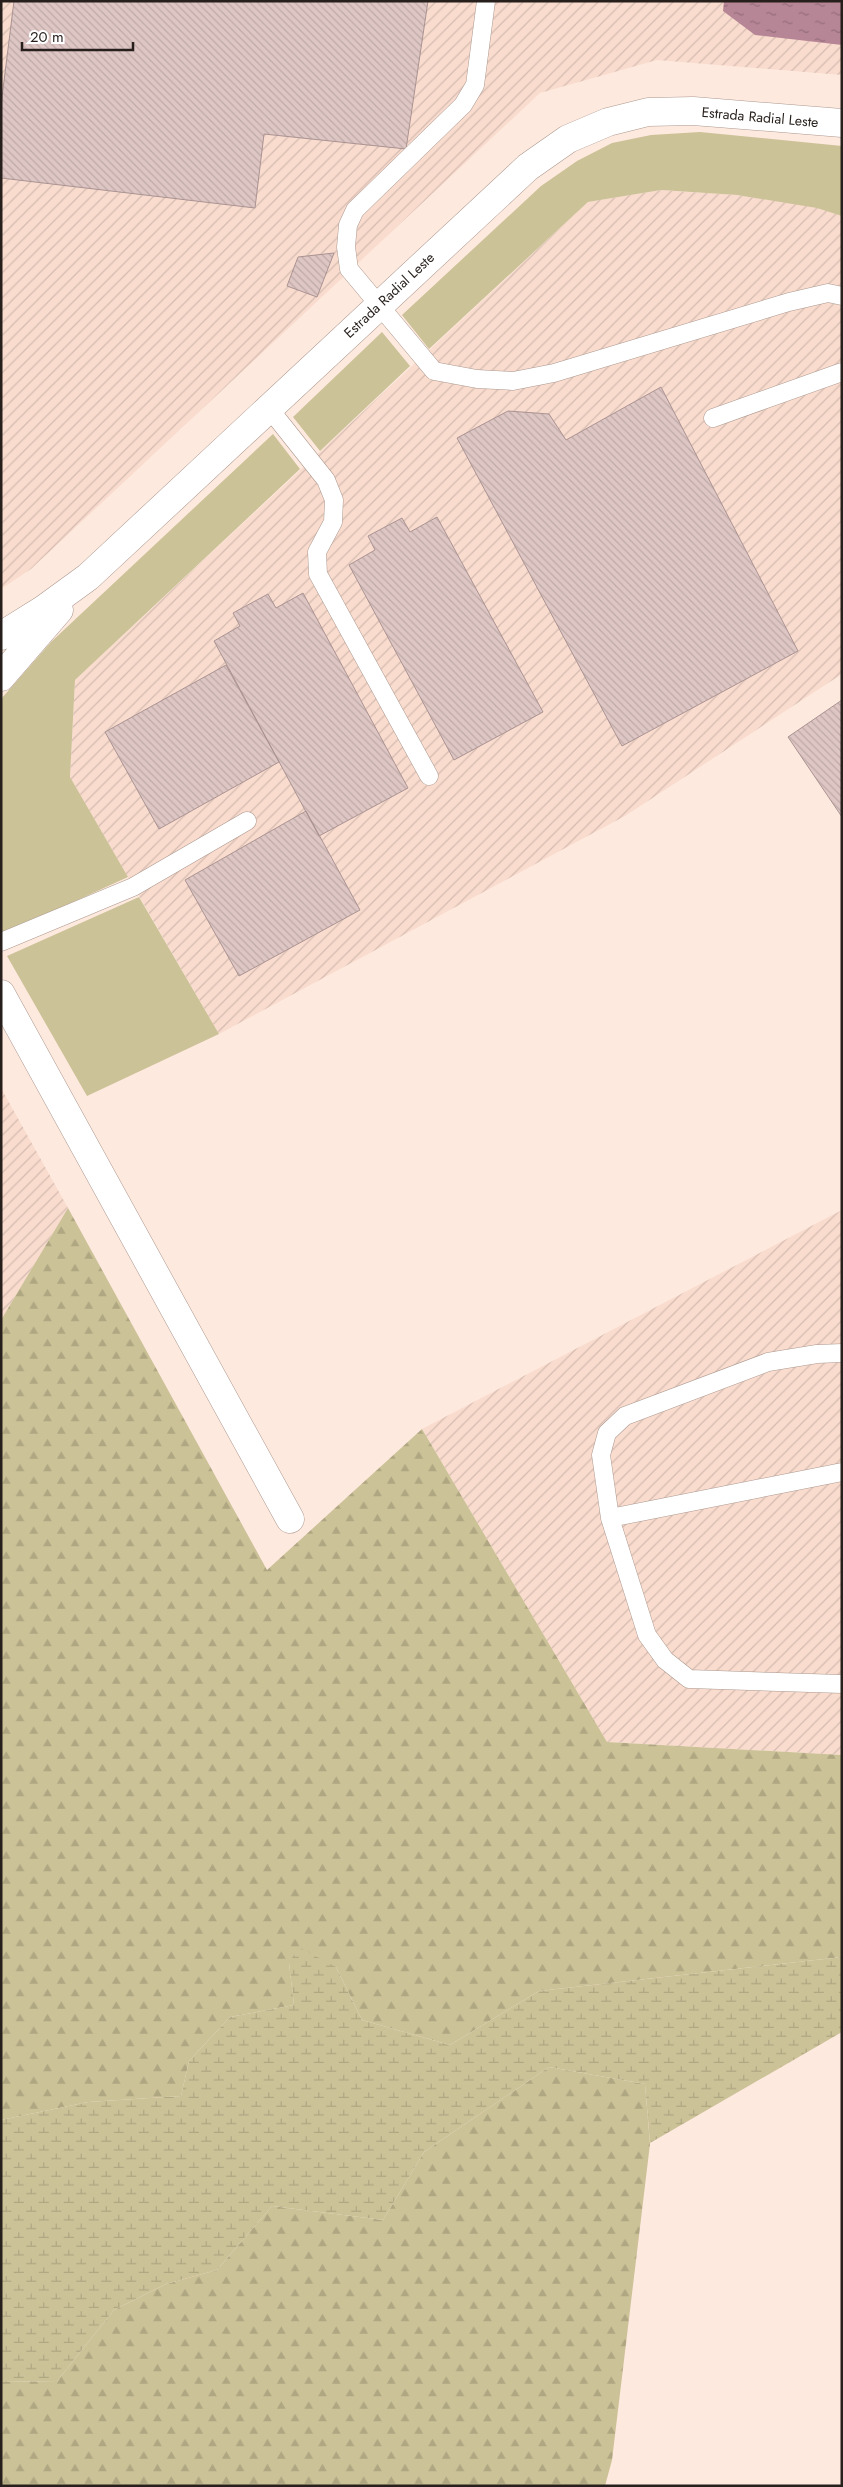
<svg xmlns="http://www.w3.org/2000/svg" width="843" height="2487" font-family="Jost,sans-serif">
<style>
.industrial{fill:url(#industrial-furrows)}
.grass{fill:#ccc298}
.forest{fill:url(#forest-firs)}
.wetland{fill:url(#wetland-marsh)}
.water{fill:url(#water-ripples)}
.building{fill:url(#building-back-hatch);stroke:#aa9392}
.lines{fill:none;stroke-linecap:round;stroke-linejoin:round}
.lane-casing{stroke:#ac988f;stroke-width:19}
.street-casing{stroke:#ac988f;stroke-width:29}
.secondary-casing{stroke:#ac988f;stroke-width:29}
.lane{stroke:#fff;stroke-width:18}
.street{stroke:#fff;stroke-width:28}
.secondary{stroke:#fff;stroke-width:28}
.labels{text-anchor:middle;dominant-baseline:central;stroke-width:4.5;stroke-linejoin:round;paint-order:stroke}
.street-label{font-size:14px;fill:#261f1b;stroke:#fff}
</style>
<defs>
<pattern id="industrial-furrows" width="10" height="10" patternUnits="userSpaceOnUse" patternTransform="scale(1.25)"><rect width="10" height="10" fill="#f9dcce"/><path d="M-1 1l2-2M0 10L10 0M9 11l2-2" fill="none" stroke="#d5bcb0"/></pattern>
<pattern id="forest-firs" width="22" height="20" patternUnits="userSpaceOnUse" patternTransform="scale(1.25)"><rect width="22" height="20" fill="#ccc298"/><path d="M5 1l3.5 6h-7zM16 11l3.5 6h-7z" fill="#afa682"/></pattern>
<pattern id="wetland-marsh" width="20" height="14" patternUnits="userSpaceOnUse" patternTransform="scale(1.25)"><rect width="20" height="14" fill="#ccc298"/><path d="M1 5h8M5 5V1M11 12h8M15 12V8" fill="none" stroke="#afa682"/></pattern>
<pattern id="water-ripples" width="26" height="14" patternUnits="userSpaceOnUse" patternTransform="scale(1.25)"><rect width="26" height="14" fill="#b78696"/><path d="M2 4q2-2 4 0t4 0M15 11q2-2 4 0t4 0" fill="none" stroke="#956d7a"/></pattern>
<pattern id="building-back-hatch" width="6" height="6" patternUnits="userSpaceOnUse" patternTransform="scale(1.25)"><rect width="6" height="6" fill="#dec6c4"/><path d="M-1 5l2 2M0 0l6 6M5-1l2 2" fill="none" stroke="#beaaa8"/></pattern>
</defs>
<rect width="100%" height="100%" fill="#fee9de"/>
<path class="industrial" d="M1 1H842V75L657 60 540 93 31 569 1 589Z
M661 190 737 195 822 208 842 215V674L625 816 219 1034 70 777 75 680 588 202Z
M1 1088 68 1208 1 1320Z
M842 1210V1755L607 1742 422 1429Z"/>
<path class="grass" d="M700 132 842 146V216L817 208 737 195 661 190 588 202 429 349 402 315 541 186 577 161 612 143 651 135Z
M382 332 410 366 320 451 293 417Z
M273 434 300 469 75 680 70 777 128 877 1 935V699L51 642Z
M139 897 219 1034 87 1096 7 956Z"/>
<path class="forest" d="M68 1208 267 1570 422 1429 607 1742 842 1755V1957L539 1991 450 2045 362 2020 336 1967 289 1963 294 2005 230 2017 189 2061 181 2096 88 2102 1 2120V1320Z
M549 2067 645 2084 650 2144 612 2460 605 2486H1V2382L57 2381 114 2310 166 2284 217 2270 272 2206 383 2220 424 2152Z"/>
<path class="wetland" d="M299 1947 336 1967 362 2020 450 2045 539 1991 842 1957V2032L650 2143 645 2084 549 2067 424 2152 383 2220 272 2206 217 2270 166 2284 114 2310 57 2381 1 2382V2120L88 2102 181 2096 189 2061 230 2017 294 2005 289 1963Z"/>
<path class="water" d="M724 1H842V45L755 35 723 11Z"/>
<path class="building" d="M14 1H428L406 149 264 134 255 208 1 178V105Z
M334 253 317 297 287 286 298 257Z
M661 387 798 651 622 746 457 438 508 411 549 414 566 440Z
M437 517 543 712 454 760 349 565 375 550 368 536 402 518 410 532Z
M303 593 408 788 319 836 214 641 240 626 233 613 268 594 276 608Z
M226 665 279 762 159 829 105 732Z
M842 700V817L788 737Z
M306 811 360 910 239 976 185 880Z"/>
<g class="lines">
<g class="lane-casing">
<path id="lane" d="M486 1 475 85 463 105 355 210 348 225 346 247 349 269 434 371 477 379 513 381 554 373 789 302 828 293 842 296
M268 407 326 480 334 500 333 522 317 552 318 574 429 776
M713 418 842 372
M1 942 133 887 247 821
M842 1353 817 1354 768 1362 625 1416 607 1433 601 1455 610 1518 647 1635 665 1660 689 1679 842 1684
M610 1518 842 1472"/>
</g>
<g class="street-casing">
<path id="street" d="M1 994 290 1519"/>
</g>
<g class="secondary-casing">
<path id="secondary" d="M1 636 44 609 88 577 528 167 568 139 608 122 648 112 693 111 842 123
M1 677 59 610"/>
</g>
<use href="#lane" class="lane"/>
<use href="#street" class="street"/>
<use href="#secondary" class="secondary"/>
</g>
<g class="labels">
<g class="street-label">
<text transform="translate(760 117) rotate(5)">Estrada Radial Leste</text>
<text transform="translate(389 295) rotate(-43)">Estrada Radial Leste</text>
</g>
</g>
<rect width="843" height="2487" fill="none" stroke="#261f1b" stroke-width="5"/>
<path d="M22 42v8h111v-8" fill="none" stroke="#261f1b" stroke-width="2.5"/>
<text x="30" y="42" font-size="15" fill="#261f1b" stroke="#ffffff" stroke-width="4" paint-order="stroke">20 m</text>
</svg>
